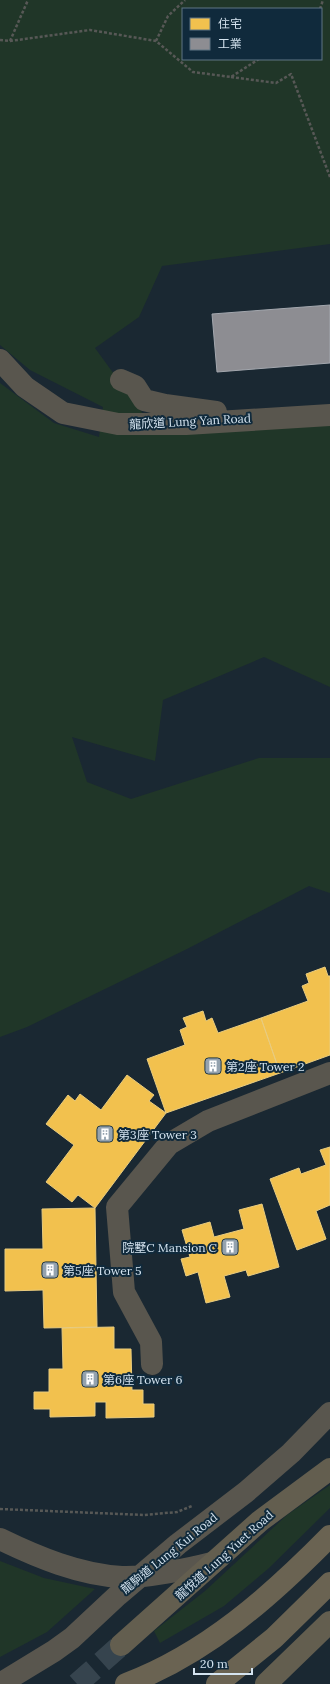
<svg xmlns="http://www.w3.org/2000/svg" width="330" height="1684" font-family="Lora,'Noto Sans TC',serif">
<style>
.green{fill:#203628;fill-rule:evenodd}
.homes{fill:#f2c14e;stroke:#e9cc7f}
.industry{fill:#8d8d92;stroke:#a3a7ae}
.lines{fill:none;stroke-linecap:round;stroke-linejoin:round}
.major-tunnel{stroke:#36444e;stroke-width:22;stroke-dasharray:22 11;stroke-linecap:butt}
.path{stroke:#575856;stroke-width:2.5;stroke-dasharray:3 2;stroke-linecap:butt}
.minor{stroke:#59564e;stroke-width:22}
.major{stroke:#635e4f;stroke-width:22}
.highway{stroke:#6a6352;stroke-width:22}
.labels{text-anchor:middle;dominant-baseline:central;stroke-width:4;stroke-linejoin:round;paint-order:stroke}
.street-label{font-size:12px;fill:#d5e4f0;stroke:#102a3c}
.poi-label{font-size:12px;fill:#d5e4f0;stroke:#102a3c;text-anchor:start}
</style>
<rect width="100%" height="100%" fill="#1a2832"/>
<path class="green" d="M0 0H330V244L162 266 139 317 95 348 146 418H330V687L264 657 163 700 155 761 72 737 87 782 131 799 259 758H330V893L309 886 187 949 27 1027 0 1037V383L54 423 99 437 103 407 30 370 0 345ZM183 9H321V59H183Z
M330 1485V1508L269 1568 224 1606 160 1643 154 1631 205 1591 287 1515Z
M0 1561 44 1578 95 1589 47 1632 0 1657Z"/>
<path class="homes" d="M325 967 328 976H330V1055L280 1073 261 1018 308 1001 302 986 309 983 306 974Z
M203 1011 206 1021 212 1018 218 1033 261 1018 280 1073 166 1113 147 1059 185 1045 180 1030 187 1027 183 1018Z
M127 1075 154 1095 149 1101 166 1113 95 1208 78 1195 72 1202 46 1182 74 1145 46 1124 68 1095 75 1101 80 1094 101 1110Z
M330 1147V1205L316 1211 326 1239 297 1250 270 1179 299 1168 301 1174 326 1165 320 1150Z
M262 1204 279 1267 248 1276 246 1270 224 1276 230 1297 206 1303 198 1272 186 1276 181 1259 190 1257 182 1230 210 1222 214 1237 244 1229 239 1210Z
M95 1208 97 1327 44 1328 43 1290 5 1291V1249H43L42 1209Z
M114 1327V1349H131L132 1390H143V1404H154V1417L106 1418V1402H95V1416L50 1417V1409H34V1392H49V1369H63L62 1328Z"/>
<path class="industry" d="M330 305V363L217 372 212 314Z"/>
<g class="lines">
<path class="major-tunnel" d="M77 1684 121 1645"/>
<path class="path" d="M320 9 323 0
M0 40 10 41 90 30 156 41 193 72 231 77 259 59
M10 41 28 0
M156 41 168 16 185 0
M231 77 276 83 291 74 330 177
M0 1509 144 1515 177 1512 192 1506"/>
<path class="minor" d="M0 360 25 387 63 413 118 424H186L330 415
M121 380 135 386 144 400 165 405 216 412
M152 1364 151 1342 124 1292 117 1207 169 1144 208 1121 330 1073
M0 1539C37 1557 80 1575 122 1577 144 1578 189 1569 212 1563
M0 1684 54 1651 72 1638 118 1595 178 1544 246 1492 291 1453 330 1413"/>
<path class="major" d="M121 1645 260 1521 330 1469
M266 1684 330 1622"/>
<path class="highway" d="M126 1684C206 1654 271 1596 330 1536
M217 1684 274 1638 330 1583"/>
</g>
<defs>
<g id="building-square" transform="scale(0.9)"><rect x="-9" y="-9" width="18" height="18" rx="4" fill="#94a2ae" stroke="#102a3c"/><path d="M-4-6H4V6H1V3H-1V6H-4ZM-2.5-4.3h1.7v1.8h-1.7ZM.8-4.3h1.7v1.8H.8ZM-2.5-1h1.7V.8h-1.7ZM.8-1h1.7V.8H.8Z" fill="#fff"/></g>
</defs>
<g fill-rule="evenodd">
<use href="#building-square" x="213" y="1066"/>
<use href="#building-square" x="105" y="1134"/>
<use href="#building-square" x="230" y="1247"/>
<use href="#building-square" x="50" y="1270"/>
<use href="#building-square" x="90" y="1379"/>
</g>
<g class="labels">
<g class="street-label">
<text transform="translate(190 421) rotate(-3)">龍欣道 Lung Yan Road</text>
<text transform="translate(169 1553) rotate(-39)">龍駒道 Lung Kui Road</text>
<text transform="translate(224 1555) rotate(-42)">龍悅道 Lung Yuet Road</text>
</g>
<g class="poi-label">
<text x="226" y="1066">第2座 Tower 2</text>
<text x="118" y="1134">第3座 Tower 3</text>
<text x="217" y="1247" text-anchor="end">院墅C Mansion C</text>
<text x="63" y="1270">第5座 Tower 5</text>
<text x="103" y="1379">第6座 Tower 6</text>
</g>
</g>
<rect x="182" y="8" width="140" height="52" fill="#102a3c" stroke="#5f7484"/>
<rect x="190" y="18" width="20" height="12" fill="#f2c14e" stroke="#5f7484"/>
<text x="218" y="28" font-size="12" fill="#d5e4f0">住宅</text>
<rect x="190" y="38" width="20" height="12" fill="#8d8d92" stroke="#5f7484"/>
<text x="218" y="48" font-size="12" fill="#d5e4f0">工業</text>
<path d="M194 1668v6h58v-6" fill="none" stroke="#d5e4f0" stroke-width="2"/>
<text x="200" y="1668" font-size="12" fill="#d5e4f0" stroke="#102a3c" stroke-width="3" paint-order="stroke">20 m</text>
</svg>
